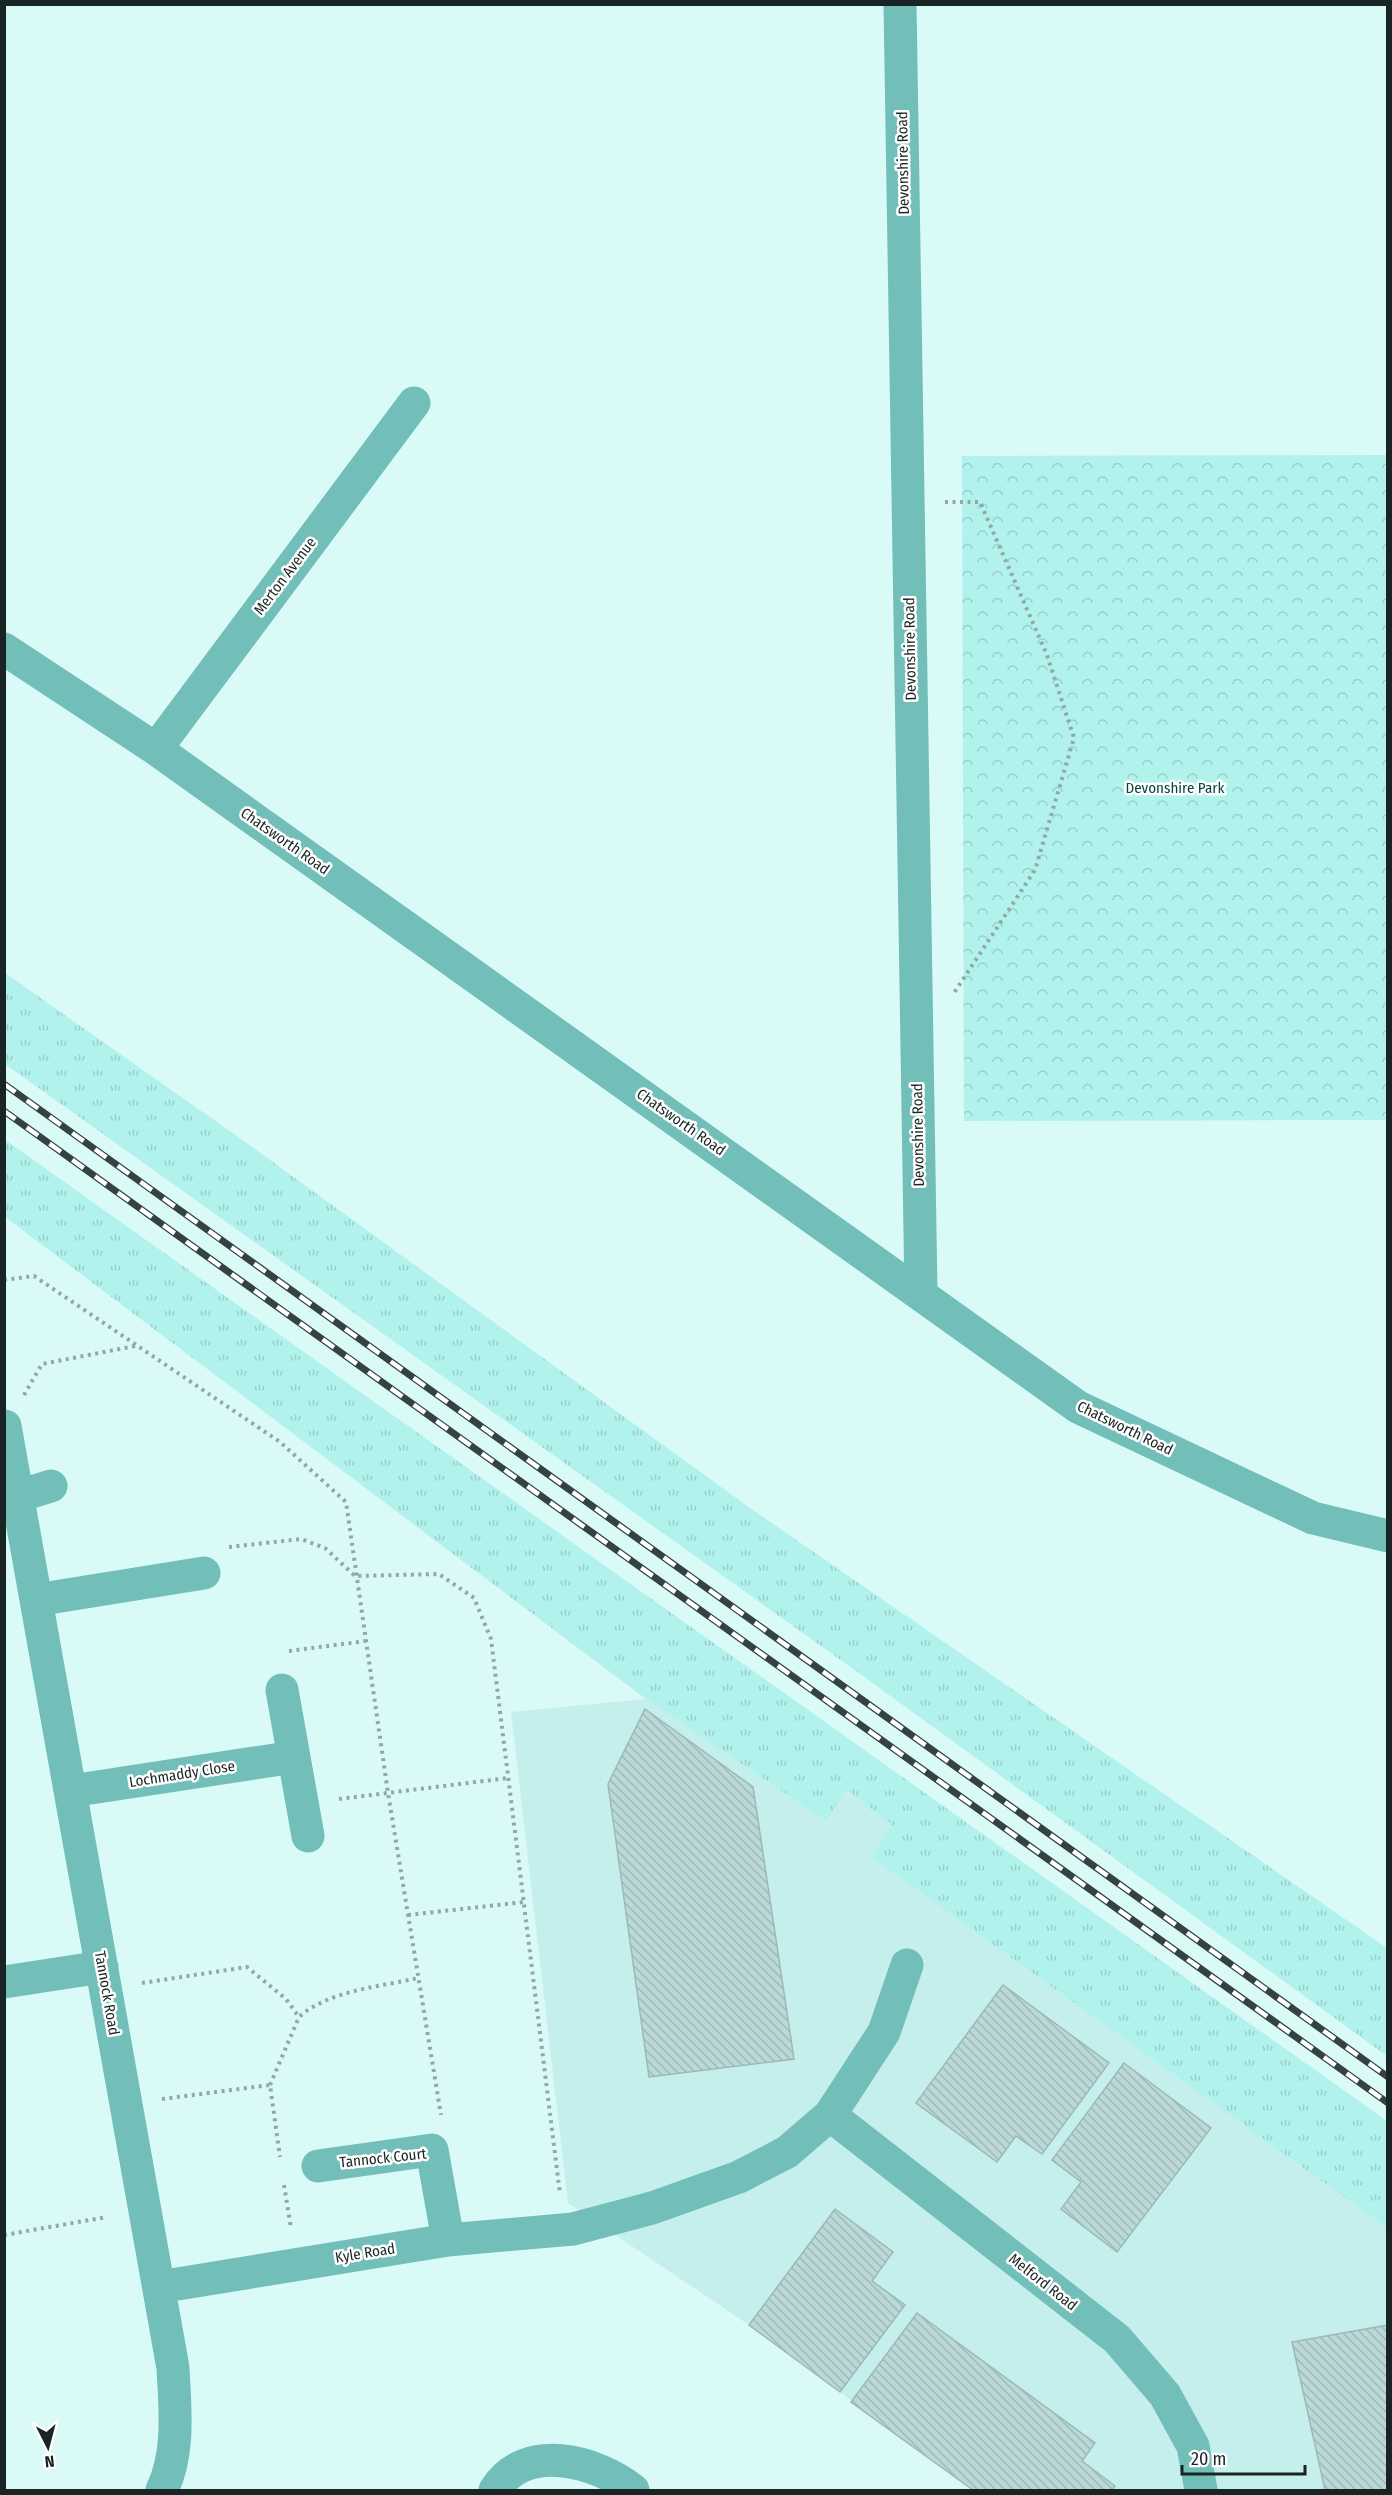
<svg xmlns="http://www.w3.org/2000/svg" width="1392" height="2495" font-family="'Fira Sans Condensed',sans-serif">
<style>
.built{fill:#c5efec}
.grass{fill:url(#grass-tufts)}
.park{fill:url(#park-crowns)}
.building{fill:url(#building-back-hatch);stroke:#9bb9b7;stroke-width:1.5}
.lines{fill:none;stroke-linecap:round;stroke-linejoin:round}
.path{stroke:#90a9a6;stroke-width:4;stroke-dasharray:3 4.5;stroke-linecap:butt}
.minor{stroke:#72beb9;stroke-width:33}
.rail-casing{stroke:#344341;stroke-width:7}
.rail{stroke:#fff;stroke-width:4.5;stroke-dasharray:14;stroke-linecap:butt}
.labels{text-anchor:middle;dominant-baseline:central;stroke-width:5;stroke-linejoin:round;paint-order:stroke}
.street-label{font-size:15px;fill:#192524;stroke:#fff}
.park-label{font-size:15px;fill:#0a4340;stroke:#fff}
</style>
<defs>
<pattern id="grass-tufts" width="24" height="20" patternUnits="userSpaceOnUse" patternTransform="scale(1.5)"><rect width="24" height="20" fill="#b1f2ed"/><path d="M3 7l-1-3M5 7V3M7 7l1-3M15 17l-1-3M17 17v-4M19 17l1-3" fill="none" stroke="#98cfcb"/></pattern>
<pattern id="park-crowns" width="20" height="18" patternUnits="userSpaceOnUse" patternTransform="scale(1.5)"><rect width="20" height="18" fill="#b1f2ed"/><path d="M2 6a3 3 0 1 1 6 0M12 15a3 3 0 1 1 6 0" fill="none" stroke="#98cfcb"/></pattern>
<pattern id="building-back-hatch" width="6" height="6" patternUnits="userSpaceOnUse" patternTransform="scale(1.5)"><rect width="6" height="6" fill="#bad9d7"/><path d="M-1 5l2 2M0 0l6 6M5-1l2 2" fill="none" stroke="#9fbab8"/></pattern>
</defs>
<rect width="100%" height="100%" fill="#dafaf7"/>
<path class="built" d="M646 1699 826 1820 845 1788 891 1824 871 1857 1387 2228V2490H973L749 2325 568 2203 511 1712Z"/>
<path class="grass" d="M5 973 241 1139 750 1508 1387 1948V2056L849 1666 5 1064Z
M4 1139 1387 2121V2228L871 1857 891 1824 846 1789 826 1821 646 1699 5 1217Z"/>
<path class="park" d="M1387 455V1120L964 1121 962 456Z"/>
<path class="building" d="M645 1709 753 1787 794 2059 649 2077 608 1784Z
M1003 1985 1109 2063 1042 2154 1016 2136 997 2162 916 2103Z
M1124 2063 1211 2128 1117 2252 1061 2209 1081 2182 1052 2160Z
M835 2209 893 2252 872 2281 905 2305 840 2392 749 2325Z
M917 2313 1095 2443 1082 2461 1115 2486 1111 2490H973L851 2402Z
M1388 2325V2490H1325L1292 2342Z"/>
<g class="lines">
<path class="path" d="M945 502H980L1047 655 1074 738 1035 870 954 993
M4 1280 34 1276 280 1442 346 1502 388 1793 441 2115
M24 1395 42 1364 135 1346
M229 1547 301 1539 325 1548 355 1576 439 1574 474 1598 491 1639 560 2194
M289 1651 366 1641
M339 1799 508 1778
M408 1915 524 1902
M142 1983 247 1967 286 1999 299 2017C330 1990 379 1987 418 1978
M270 2085 299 2017
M162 2099 270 2085 280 2157
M284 2185 291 2228
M4 2235 107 2217"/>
<path class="minor" d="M900 4 921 1293
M4 649 156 749 1078 1407 1313 1518 1388 1536
M156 749 414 403
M5 1426 173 2368C175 2408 180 2453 162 2490
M18 1496 51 1486
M36 1600 204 1573
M282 1690 308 1836
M71 1791 294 1757
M4 1982 102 1967
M830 2115 1117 2339 1165 2395 1193 2446 1201 2490
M318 2166 432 2150 448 2240
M159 2287 448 2240 573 2229 652 2208 739 2177 787 2152 830 2115 884 2032 907 1965
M495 2490C525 2441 597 2461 633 2490"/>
<g class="rail-casing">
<path id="rail" d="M4 1084 1388 2077
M4 1111 1388 2103"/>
</g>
<use href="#rail" class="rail"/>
</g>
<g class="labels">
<g class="street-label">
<text transform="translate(903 163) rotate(-91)">Devonshire Road</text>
<text transform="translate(285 576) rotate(-53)">Merton Avenue</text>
<text transform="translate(910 649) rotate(-91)">Devonshire Road</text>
<text transform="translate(285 841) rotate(35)">Chatsworth Road</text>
<text transform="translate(681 1122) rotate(35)">Chatsworth Road</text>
<text transform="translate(918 1135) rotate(-91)">Devonshire Road</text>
<text transform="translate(1125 1428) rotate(26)">Chatsworth Road</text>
<text transform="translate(182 1774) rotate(-9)">Lochmaddy Close</text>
<text transform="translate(107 1993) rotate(80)">Tannock Road</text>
<text transform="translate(383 2158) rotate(-6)">Tannock Court</text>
<text transform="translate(365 2253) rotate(-9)">Kyle Road</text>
<text transform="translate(1043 2282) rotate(38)">Melford Road</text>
</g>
<g class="park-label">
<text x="1175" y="788">Devonshire Park</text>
</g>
</g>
<rect width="1392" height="2495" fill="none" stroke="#192524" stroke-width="12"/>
<g transform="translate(48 2447) rotate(174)" stroke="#ffffff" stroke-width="4.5" paint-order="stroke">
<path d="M0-4.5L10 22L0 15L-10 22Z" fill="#192524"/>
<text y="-9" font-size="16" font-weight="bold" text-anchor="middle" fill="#192524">N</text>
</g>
<path d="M1182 2465v9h123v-9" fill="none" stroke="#192524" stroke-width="3"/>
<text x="1191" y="2465" font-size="18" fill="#192524" stroke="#ffffff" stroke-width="4.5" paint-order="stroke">20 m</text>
</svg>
